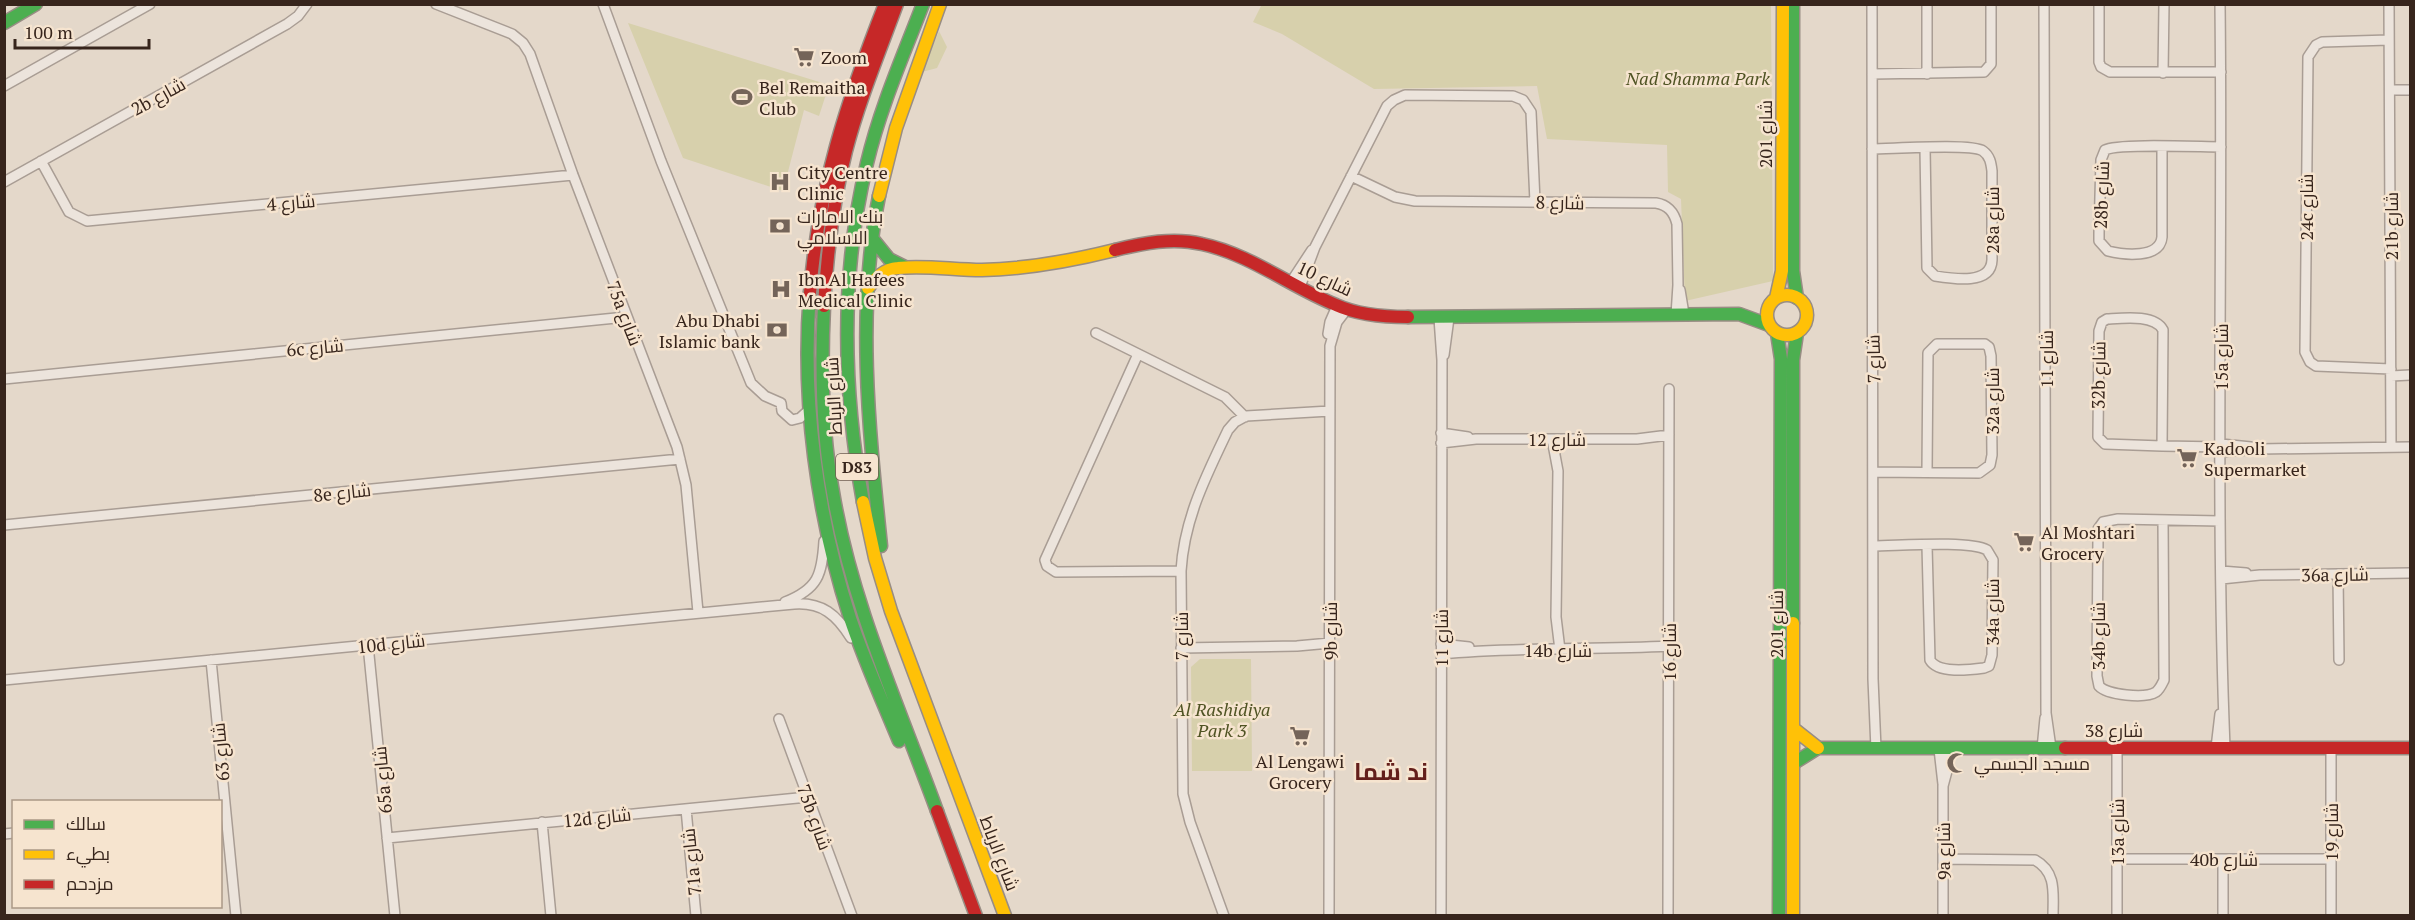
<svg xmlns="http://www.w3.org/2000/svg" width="2415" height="920" font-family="'PT Serif',Cairo,serif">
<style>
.green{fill:#d7d0ac}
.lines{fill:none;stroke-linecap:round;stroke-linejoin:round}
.street-casing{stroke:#a99d94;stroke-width:12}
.fast-casing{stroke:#988d84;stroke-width:15}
.slow-casing{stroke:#988d84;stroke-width:15}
.jam-casing{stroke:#988d84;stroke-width:15}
.street{stroke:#ece4dc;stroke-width:9}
.fast{stroke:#4caf50;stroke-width:12}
.slow{stroke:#ffc107;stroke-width:12}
.jam{stroke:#c62828;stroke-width:12}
.labels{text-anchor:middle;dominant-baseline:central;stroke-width:5;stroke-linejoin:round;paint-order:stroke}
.shield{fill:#f6e4cf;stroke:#705e52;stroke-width:1.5}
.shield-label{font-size:16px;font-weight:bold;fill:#37251c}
.poi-label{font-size:18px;fill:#37251c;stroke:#f6e4cf;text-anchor:start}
.park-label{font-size:18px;font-style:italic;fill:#4f5323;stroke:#f6e4cf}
.street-label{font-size:18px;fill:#37251c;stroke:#f6e4cf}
.district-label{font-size:24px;font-weight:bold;fill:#641f1b;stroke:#f6e4cf}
</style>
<rect width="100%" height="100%" fill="#e4d8ca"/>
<path class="green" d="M1262 4 1771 5 1773 281 1685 301 1681 199 1668 192 1667 145 1547 139 1537 86 1374 89 1282 34 1253 22Z
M628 23 829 85 819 116 804 110 783 191 683 158Z
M939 31 947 47 937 68 922 72Z
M1200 659H1251L1252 771H1192L1191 667Z"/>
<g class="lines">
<g class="street-casing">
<path id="street" d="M436 4 512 34 523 43 530 54 573 175 677 447 686 485 698 612
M603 4 661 161 751 383 765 396 781 403 782 411 792 420 800 418 810 409
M1872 4 1873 679 1876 749
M1927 4V74
M2044 4 2046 713 2051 748
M2099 4V62L2101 67 2110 72H2221
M2220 4C2223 252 2215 501 2225 748
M2389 4 2391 447
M2389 40 2322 42 2316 45 2308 57 2305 352 2310 362 2316 366 2391 369
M2163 73 2164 4
M1872 74 1984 72 1991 64V4
M4 86 150 4
M2390 90H2410
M2162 147V237C2160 259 2124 255 2108 251L2099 241V233L2101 160 2105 150C2118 143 2200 147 2221 147
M1872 149C1891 149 1972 143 1983 151 1990 156 1991 163 1992 171V260C1991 285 1954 279 1935 276L1927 268 1925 148
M41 161 69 212 87 221 573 175
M1351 176 1395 197 1415 201 1656 203C1668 205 1674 212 1677 224L1678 285 1676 315
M4 182 287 24 298 16 307 4
M1291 282 1312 250
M1300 287 1315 247 1387 106 1394 100 1405 95 1513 96 1523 100 1531 112 1535 202
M1680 290 1684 314
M1439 318 1442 360 1441 916
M1096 333 1225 397 1245 417
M1328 334 1330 322 1337 306
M1138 354 1045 560 1047 566 1056 572 1181 571
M1444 355 1449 318
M2391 376 2410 375
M4 379 626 317
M1441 433 1468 437
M1552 439 1558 471 1556 617 1560 650
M1441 443 1476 439H1637L1669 435
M2221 444 2251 447
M2162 446 2105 444 2098 437 2099 331 2102 322 2107 319C2123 318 2155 314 2163 330L2162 446 2221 447
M2221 452 2259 449 2410 447
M1873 472 1979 473 1990 465 1992 455 1991 356 1989 347 1985 344H1937L1928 353 1927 471
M2163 520 2164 680C2162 684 2160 689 2156 692 2145 699 2107 695 2099 686L2097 676 2098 537V529L2103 522 2118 519 2220 521
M4 525 680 459
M1873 546C1897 546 1969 540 1987 550L1993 560 1992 655 1989 666 1984 668C1969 670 1938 674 1930 660L1927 546
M2221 571 2246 573
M2338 574 2339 660
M2221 579 2260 575 2410 573
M785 602C818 589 822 575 824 541
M1441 644 1469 647
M368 645 395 916
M1181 648 1297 646 1330 643
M1441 654C1517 647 1593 650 1669 646
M211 660 236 916
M4 680 794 604C822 602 837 615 851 638
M779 719 852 916
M2117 748V916
M2216 748 2220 714
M1939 749 1943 784
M2042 749 2045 718
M686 809 696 916
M542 822 551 916
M4 834 14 833
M387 838 808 797
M1943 859 2035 860C2057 872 2053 894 2053 916
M2117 859H2331
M2223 859V916
M1224 916 1190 822 1183 794 1181 571C1184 519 1206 476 1228 430L1235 422 1246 416 1330 411
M1329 916 1330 346 1337 322 1347 309
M1668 916 1669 389
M1943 916V786L1947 771V748
M2331 916V748"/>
</g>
<g class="fast-casing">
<path id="fast" d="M1793 4V271L1797 298
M4 23 36 4
M879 196C856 311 869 430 881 546
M872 238 889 259 905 267
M810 293C801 400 817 516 850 618 864 660 882 700 899 741
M824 306C821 366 822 432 833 492 851 602 899 707 937 811
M1408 317 1739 314 1769 325
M1777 333 1781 359 1779 916
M863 502C843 391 840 274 867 163 880 108 903 56 923 4
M1793 623V360L1797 333
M1794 763 1818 748H2065"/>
</g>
<g class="slow-casing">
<path id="slow" d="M879 196 896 128 940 4
M868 288C876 278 884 269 898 268 925 265 954 270 982 270 1027 269 1071 261 1115 250
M1767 315a20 20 0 1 1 40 0a20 20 0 1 1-40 0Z
M1776 298 1782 271 1783 4
M863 502 875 558 891 611 1005 916
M1793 623V916
M1794 729 1818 748"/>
</g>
<g class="jam-casing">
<path id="jam" d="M1115 250C1143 243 1173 237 1202 244 1250 254 1291 287 1336 305 1358 315 1384 317 1408 317
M810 293C818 188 847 101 885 4
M824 306C827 254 833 202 846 151 859 101 879 53 897 4
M2065 748H2410
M937 811 976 916"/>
</g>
<use href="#street" class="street"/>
<use href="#fast" class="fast"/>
<use href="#slow" class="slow"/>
<use href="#jam" class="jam"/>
</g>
<defs>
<g id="supermarket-bare" transform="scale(1.62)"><path d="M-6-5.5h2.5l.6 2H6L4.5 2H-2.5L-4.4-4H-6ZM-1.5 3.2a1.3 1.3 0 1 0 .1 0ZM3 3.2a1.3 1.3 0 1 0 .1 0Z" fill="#746459" stroke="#f6e4cf" stroke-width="2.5" paint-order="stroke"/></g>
<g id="stadium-bare" transform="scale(1.62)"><path d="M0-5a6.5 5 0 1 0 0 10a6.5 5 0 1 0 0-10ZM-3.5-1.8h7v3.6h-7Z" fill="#746459" stroke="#f6e4cf" stroke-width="2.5" paint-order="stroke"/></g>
<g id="hospital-bare" transform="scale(1.62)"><path d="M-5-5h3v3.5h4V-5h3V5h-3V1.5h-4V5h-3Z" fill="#746459" stroke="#f6e4cf" stroke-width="2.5" paint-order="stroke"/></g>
<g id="bank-bare" transform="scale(1.62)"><path d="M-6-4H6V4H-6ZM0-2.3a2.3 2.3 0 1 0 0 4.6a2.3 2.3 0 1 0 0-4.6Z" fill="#746459" stroke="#f6e4cf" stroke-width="2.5" paint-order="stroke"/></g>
<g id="mosque-bare" transform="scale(1.62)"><path d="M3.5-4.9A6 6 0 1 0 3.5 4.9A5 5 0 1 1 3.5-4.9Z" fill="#746459" stroke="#f6e4cf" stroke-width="2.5" paint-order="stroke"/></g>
</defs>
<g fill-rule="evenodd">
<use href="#supermarket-bare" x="804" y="57"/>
<use href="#stadium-bare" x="742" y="97"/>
<use href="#hospital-bare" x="780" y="182"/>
<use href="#bank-bare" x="780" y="226"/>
<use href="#hospital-bare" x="781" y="289"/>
<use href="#bank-bare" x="777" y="330"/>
<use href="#supermarket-bare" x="2187" y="458"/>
<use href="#supermarket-bare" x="2024" y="542"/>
<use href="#supermarket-bare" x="1300" y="736"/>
<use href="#mosque-bare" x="1957" y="763"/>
</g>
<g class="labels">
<rect class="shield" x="836" y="454" width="42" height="26" rx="4.5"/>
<g class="shield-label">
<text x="857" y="467">D83</text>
</g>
<g class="poi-label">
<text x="821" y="57">Zoom</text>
<text x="759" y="87">Bel Remaitha<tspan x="759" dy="21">Club</tspan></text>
<text x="797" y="172">City Centre<tspan x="797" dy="21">Clinic</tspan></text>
<text x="797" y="216">بنك الامارات<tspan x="797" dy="21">الاسلامي</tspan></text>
<text x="798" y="279">Ibn Al Hafees<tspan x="798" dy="21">Medical Clinic</tspan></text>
<text x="760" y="320" text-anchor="end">Abu Dhabi<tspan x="760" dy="21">Islamic bank</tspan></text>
<text x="2204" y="448">Kadooli<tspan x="2204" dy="21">Supermarket</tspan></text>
<text x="2041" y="532">Al Moshtari<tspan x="2041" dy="21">Grocery</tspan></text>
<text x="1300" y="761" text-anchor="middle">Al Lengawi<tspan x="1300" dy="21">Grocery</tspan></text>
<text x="1974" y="763">مسجد الجسمي</text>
</g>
<g class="park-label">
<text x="1698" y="78">Nad Shamma Park</text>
<text x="1222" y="709">Al Rashidiya<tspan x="1222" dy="21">Park 3</tspan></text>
</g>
<g class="street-label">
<text transform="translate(158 96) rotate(-29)">2b شارع</text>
<text transform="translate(1765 134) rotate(-90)">شارع 201</text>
<text transform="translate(2101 195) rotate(-88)">28b شارع</text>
<text transform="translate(291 202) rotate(-5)">شارع 4</text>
<text transform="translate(1560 202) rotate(1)">شارع 8</text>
<text transform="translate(2306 207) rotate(-90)">24c شارع</text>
<text transform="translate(1992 220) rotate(-90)">28a شارع</text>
<text transform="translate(2391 226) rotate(-90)">21b شارع</text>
<text transform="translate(1325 278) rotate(25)">شارع 10</text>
<text transform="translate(625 313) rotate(69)">75a شارع</text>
<text transform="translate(315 347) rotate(-5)">6c شارع</text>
<text transform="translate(2221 357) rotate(-90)">15a شارع</text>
<text transform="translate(1873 359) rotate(-91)">شارع 7</text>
<text transform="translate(2046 359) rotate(-90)">شارع 11</text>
<text transform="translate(2098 375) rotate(-89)">32b شارع</text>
<text transform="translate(833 396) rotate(-93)">شارع الرباط</text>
<text transform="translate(1992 401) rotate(-90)">32a شارع</text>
<text x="1557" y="439">شارع 12</text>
<text transform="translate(342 492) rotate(-6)">8e شارع</text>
<text transform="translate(2335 574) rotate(-1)">36a شارع</text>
<text transform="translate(1992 612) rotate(-90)">34a شارع</text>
<text transform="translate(1776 624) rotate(-90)">شارع 201</text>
<text transform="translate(1330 631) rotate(-90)">9b شارع</text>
<text transform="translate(1181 636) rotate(-90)">شارع 7</text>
<text transform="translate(2098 636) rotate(-90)">34b شارع</text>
<text transform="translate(1441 638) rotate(-90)">شارع 11</text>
<text transform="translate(391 643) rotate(-6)">10d شارع</text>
<text x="1558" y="650">14b شارع</text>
<text transform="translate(1669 652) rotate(-90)">شارع 16</text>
<text x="2114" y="730">شارع 38</text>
<text transform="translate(220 752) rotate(-95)">شارع 63</text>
<text transform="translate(382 780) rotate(-95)">65a شارع</text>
<text transform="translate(597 817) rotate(-6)">12d شارع</text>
<text transform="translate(815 817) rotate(70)">75b شارع</text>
<text transform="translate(2117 832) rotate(-90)">13a شارع</text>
<text transform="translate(2331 832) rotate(-90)">شارع 19</text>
<text transform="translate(1943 851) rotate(-90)">9a شارع</text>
<text transform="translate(1000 853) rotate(69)">شارع الرباط</text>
<text x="2224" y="859">40b شارع</text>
<text transform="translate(691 862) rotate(-96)">71a شارع</text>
</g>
<g class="district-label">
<text x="1391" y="771">ند شما</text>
</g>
</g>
<rect width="2415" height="920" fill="none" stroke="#37251c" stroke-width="12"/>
<rect x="12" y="800" width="210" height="108" fill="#f6e4cf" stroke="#aa9887" stroke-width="1.5"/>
<rect x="24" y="820" width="30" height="9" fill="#4caf50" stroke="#aa9887" stroke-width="1.5"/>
<text x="66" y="830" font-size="18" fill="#37251c">سالك</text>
<rect x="24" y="850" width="30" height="9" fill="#ffc107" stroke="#aa9887" stroke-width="1.5"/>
<text x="66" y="860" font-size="18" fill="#37251c">بطيء</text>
<rect x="24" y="880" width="30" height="9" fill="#c62828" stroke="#aa9887" stroke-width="1.5"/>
<text x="66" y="890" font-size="18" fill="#37251c">مزدحم</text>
<path d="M15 39v9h134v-9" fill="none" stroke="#37251c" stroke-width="3"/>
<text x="24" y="39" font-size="18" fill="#37251c" stroke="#f6e4cf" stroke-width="4.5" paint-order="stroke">100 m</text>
</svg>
